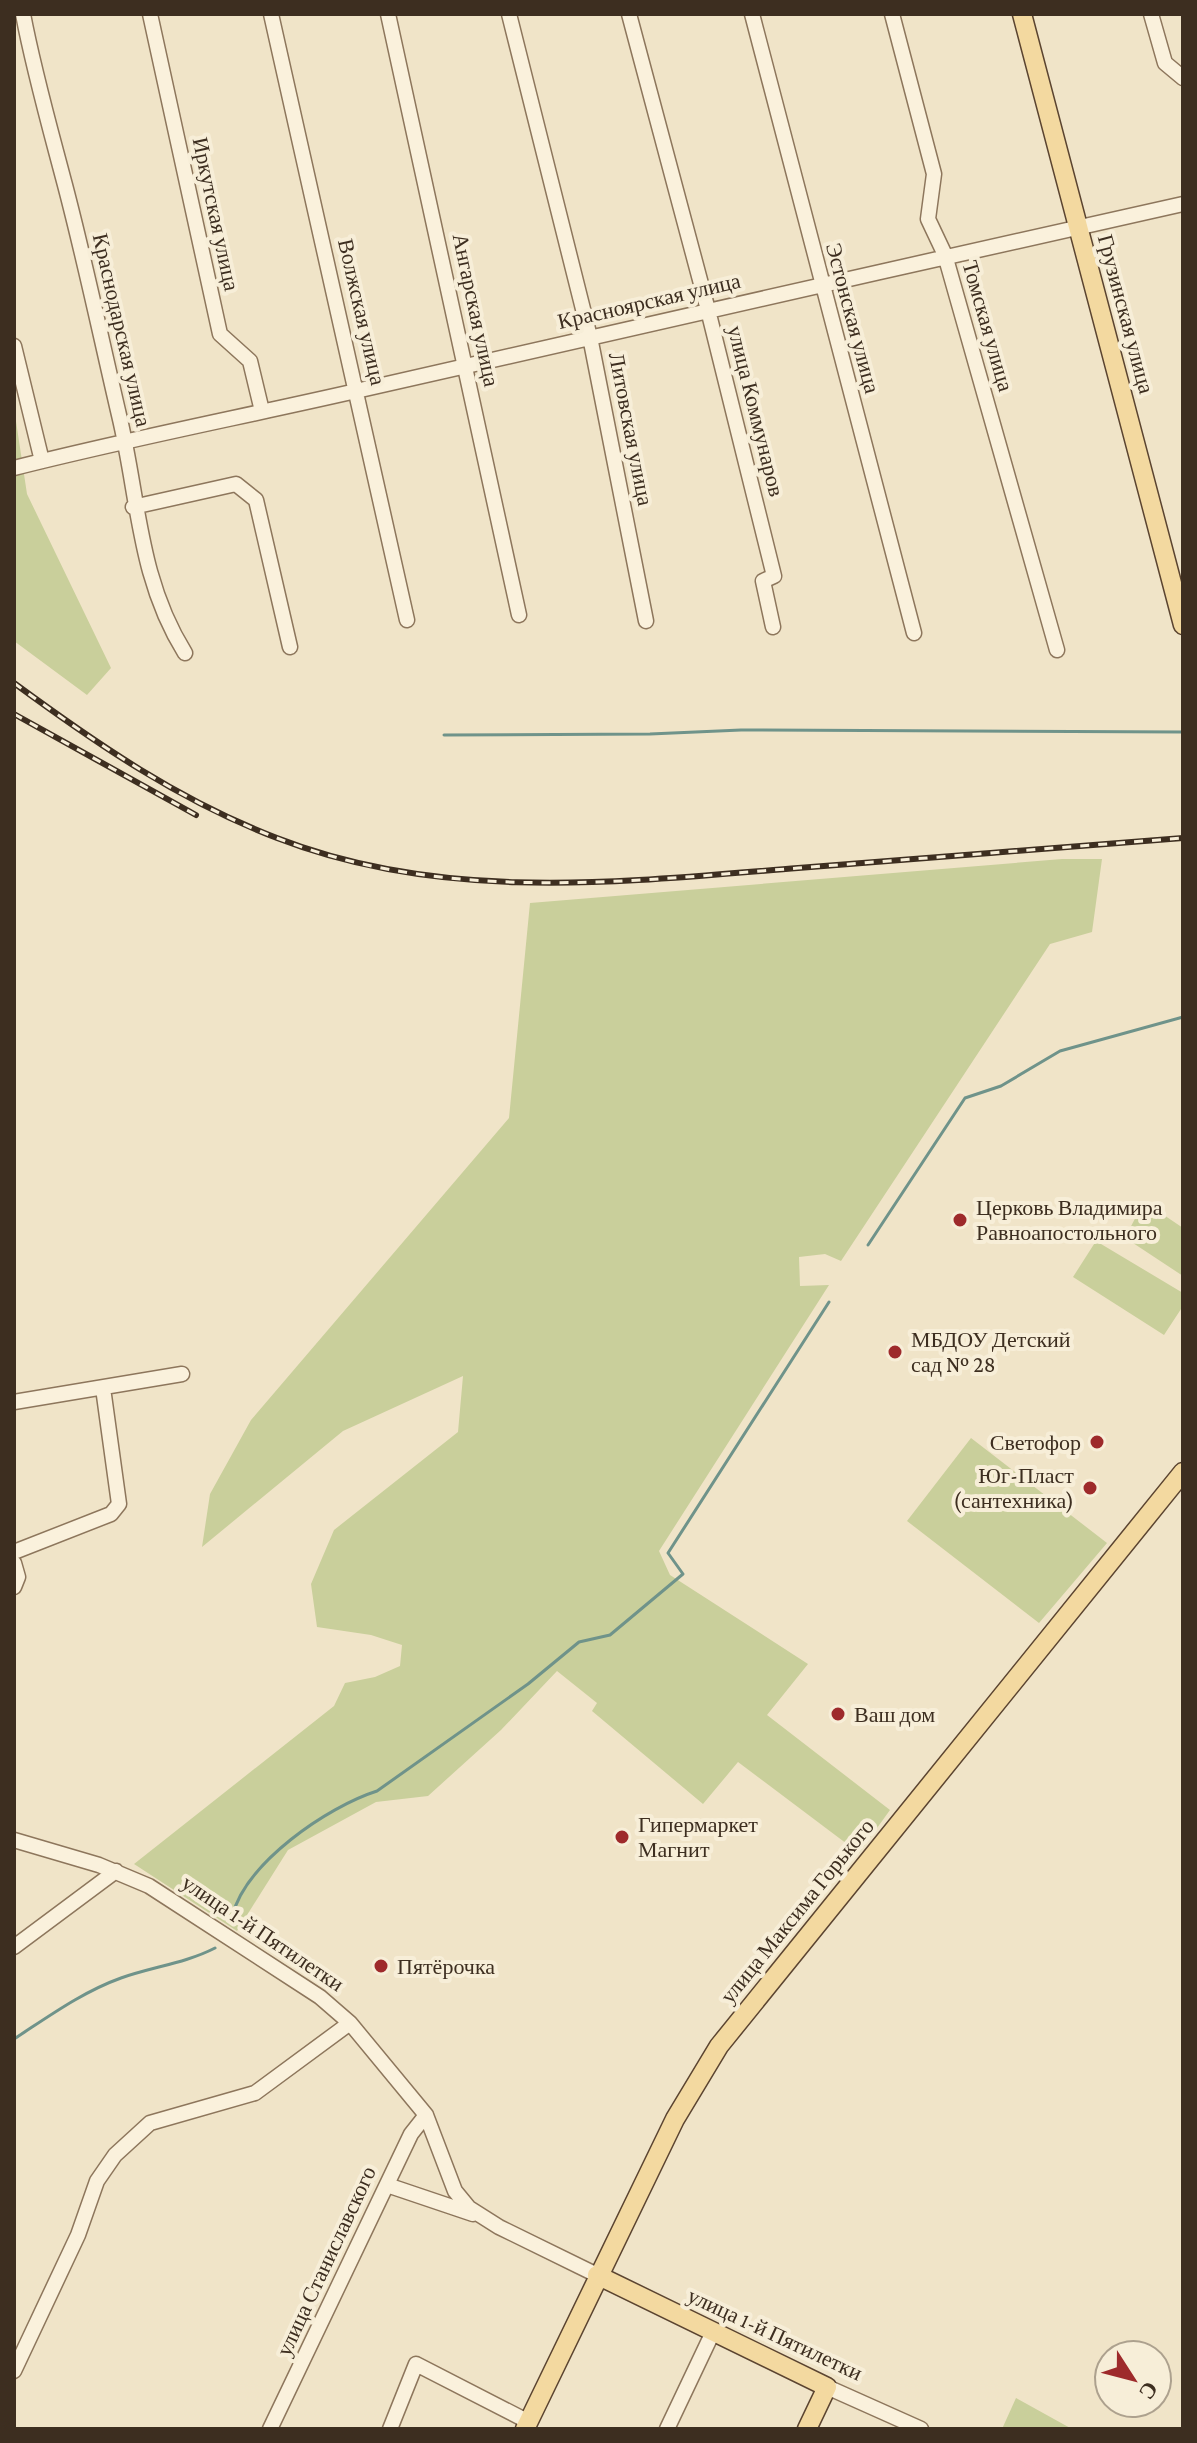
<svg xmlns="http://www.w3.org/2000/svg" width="1197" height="2443" font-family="'Crimson Pro',serif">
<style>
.green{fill:#c9cf9b}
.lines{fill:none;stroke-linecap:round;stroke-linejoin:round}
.stream{stroke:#6f938a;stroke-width:3}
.minor-casing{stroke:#8d765c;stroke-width:17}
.major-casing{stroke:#5b4430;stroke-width:21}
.minor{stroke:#faf1dc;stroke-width:14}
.major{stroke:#f3d9a0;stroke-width:18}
.rail-casing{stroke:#3d2e20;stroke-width:6}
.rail{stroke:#f7eed8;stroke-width:3;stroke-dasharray:9;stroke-linecap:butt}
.poi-dot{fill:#9e2a2b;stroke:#f7eed8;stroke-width:3}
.labels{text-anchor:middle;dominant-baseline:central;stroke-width:8;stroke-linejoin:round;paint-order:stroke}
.street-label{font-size:22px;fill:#3d2e20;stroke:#f7eed8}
.poi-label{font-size:22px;fill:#3d2e20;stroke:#f7eed8;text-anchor:start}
</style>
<rect width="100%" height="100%" fill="#f0e4c8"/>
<path class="green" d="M14 408 27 494 111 668 87 695 14 641Z
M1062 859H1102L1092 932 1050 944 841 1261 825 1254 799 1257 800 1286 829 1285 659 1551 670 1575 808 1664 767 1715 890 1810 859 1853 738 1762 703 1804 592 1711 597 1703 557 1671 501 1730 428 1796 376 1802 288 1850 237 1931 134 1864 334 1706 345 1683 375 1677 400 1666 402 1645 371 1635 317 1627 311 1584 334 1530 458 1432 463 1376 343 1431 202 1547 210 1494 251 1420 509 1118 530 903Z
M1155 1209 1183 1228V1276L1133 1243 1129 1230 1138 1213Z
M1096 1241 1183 1293V1306L1164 1335 1073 1277Z
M971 1438 1107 1543 1039 1623 907 1521Z
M1016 2398 1072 2429H1002Z"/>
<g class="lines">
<path class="stream" d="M444 735 650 734 741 730 1183 732
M868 1245 965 1098 1001 1086 1060 1051 1183 1017
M232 1917C245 1863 327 1807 377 1791L528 1684 579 1642 610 1635 683 1574 668 1553 829 1302
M14 2039C48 2017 82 1992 121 1978 152 1967 186 1963 215 1948"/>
<g class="minor-casing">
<path id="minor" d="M23 14C34 72 50 128 65 185 85 261 101 338 119 415 139 498 138 578 185 653
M150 14 220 334 250 361 262 411
M271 14 407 620
M388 14 519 615
M509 14 590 337 646 621
M629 14 708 310 774 576 763 581 773 627
M752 14 914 633
M892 14 934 174 928 219 945 255 1057 650
M1151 14 1165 63 1183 78
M14 346 42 461
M14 468C128 439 242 417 356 391 632 329 907 265 1183 204
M133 507 236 484 256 500 290 647
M14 1402 182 1374
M14 1552 111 1514 119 1504 103 1388
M14 1563 18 1577 14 1587
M14 1840 99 1865 149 1886 320 1997 350 2023 426 2115 455 2191 469 2208 499 2227 597 2275
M14 1947 116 1871
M387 2185 473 2214
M14 2371 78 2235 97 2181 115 2155 150 2123 255 2093 350 2023
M827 2387 921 2429
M270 2429 411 2134 426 2115
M390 2429 416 2364 529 2422
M667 2429 713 2332"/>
</g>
<g class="major-casing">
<path id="major" d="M1022 14 1183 625
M597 2275 827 2387 807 2429
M525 2429 675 2119 719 2046 1183 1472"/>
</g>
<use href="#minor" class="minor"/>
<use href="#major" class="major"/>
<g class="rail-casing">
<path id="rail" d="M14 683C97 744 180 801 277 838 444 903 624 882 798 868 926 858 1055 848 1183 838
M14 714 196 815"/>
</g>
<use href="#rail" class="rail"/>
</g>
<g class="poi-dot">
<circle cx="960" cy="1220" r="8"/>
<circle cx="895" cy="1352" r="8"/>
<circle cx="1097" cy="1442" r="8"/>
<circle cx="1090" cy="1488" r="8"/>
<circle cx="838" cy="1714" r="8"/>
<circle cx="622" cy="1837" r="8"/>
<circle cx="381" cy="1966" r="8"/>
</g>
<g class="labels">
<g class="street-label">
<text transform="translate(216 214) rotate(78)">Иркутская улица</text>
<text transform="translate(649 301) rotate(-13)">Красноярская улица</text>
<text transform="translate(476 310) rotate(78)">Ангарская улица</text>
<text transform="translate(362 312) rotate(77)">Волжская улица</text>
<text transform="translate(1126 314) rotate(75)">Грузинская улица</text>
<text transform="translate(853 318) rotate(75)">Эстонская улица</text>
<text transform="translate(988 326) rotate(74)">Томская улица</text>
<text transform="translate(122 330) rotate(77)">Краснодарская улица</text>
<text transform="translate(756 411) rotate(76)">улица Коммунаров</text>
<text transform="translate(631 429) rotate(79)">Литовская улица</text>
<text transform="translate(797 1911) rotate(-51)">улица Максима Горького</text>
<text transform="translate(263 1933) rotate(34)">улица 1-й Пятилетки</text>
<text transform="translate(326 2261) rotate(-65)">улица Станиславского</text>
<text transform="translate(775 2334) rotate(25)">улица 1-й Пятилетки</text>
</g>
<g class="poi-label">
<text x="976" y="1207">Церковь Владимира<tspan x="976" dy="25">Равноапостольного</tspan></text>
<text x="911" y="1339">МБДОУ Детский<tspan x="911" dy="25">сад № 28</tspan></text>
<text x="1081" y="1442" text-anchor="end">Светофор</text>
<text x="1074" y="1475" text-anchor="end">Юг-Пласт<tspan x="1074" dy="25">(сантехника)</tspan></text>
<text x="854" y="1714">Ваш дом</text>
<text x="638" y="1824">Гипермаркет<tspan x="638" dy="25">Магнит</tspan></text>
<text x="397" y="1966">Пятёрочка</text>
</g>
</g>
<rect width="1197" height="2443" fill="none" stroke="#3d2e20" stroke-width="32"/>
<g transform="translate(1133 2379) rotate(126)"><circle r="38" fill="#f7eed8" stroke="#ada18e" stroke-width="2"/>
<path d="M0-6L14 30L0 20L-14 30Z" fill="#9e2a2b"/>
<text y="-12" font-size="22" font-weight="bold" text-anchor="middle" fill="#3d2e20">С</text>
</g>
</svg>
